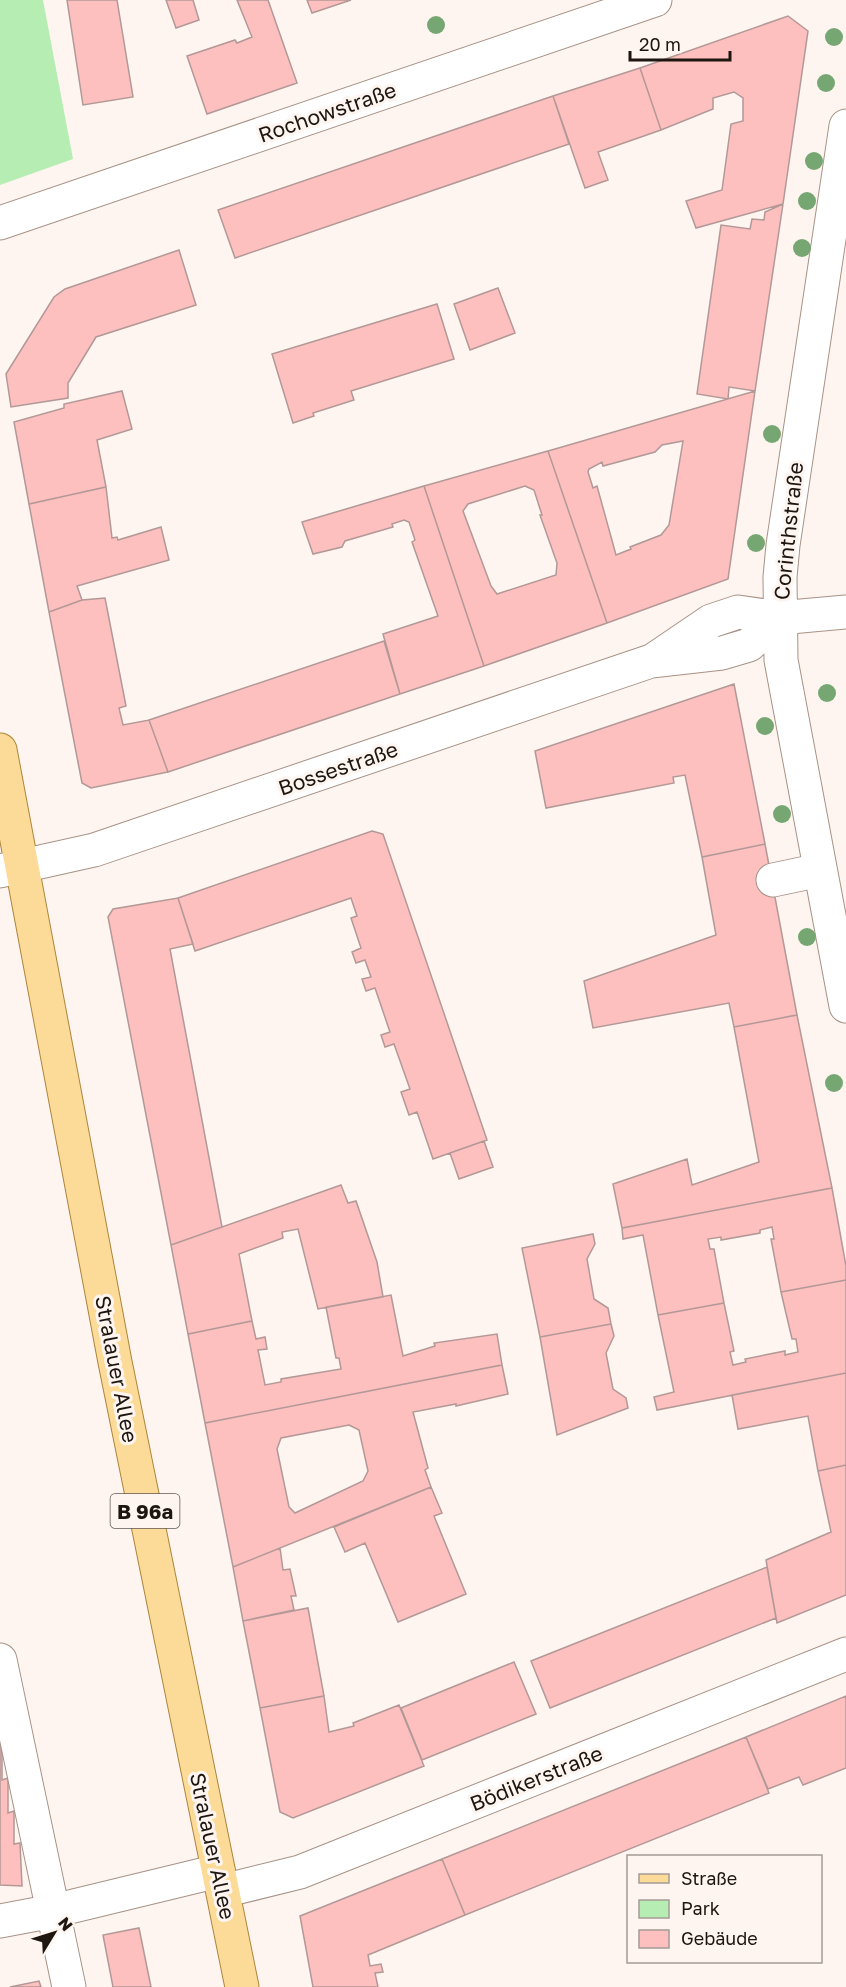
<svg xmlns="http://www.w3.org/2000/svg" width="846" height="1987" font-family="'Golos Text',sans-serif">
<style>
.green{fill:#b6edb2}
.building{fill:#fdc0bf;stroke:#b29897;stroke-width:1.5;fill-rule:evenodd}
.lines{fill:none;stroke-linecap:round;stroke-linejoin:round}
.minor-casing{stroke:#a79286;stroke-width:35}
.major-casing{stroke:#ac853c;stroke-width:35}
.minor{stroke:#fff;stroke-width:33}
.major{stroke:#fcda98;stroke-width:33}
.tree{fill:#76a773}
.labels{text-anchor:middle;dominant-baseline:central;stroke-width:6;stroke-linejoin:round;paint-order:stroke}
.shield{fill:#fef5f0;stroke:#605853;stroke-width:1.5}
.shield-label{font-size:20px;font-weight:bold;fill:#1c1510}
.street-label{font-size:21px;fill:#1c1510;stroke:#fef5f0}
</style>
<rect width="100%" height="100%" fill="#fef5f0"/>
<path class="green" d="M0 0H43L73 159 0 185Z"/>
<path class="building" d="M67 0H117L133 97 83 105Z
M166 0H193L199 20 176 28Z
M237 0H268L297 83 207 114 187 56 235 40 237 43 252 37Z
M307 0H351L312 13Z
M788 16 808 31 783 204 696 228 686 201 722 190 731 124 743 121V98L734 92 713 98V109L661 130 640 68Z
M640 68 661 130 598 152 608 180 585 188 553 96Z
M553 96 569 144 235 258 218 210Z
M783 204 755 391 729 387 728 399 697 394 721 225 750 229 752 219 764 220 765 212Z
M179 250 196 305 96 337 68 383V398L11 407 6 374 54 297 65 289Z
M498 288 515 333 470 350 454 304Z
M437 304 454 359 351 391 354 400 313 413 314 416 293 423 272 354Z
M122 391 132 429 97 440 106 487 29 504 14 422 64 408V404Z
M755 391 728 579 607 623 548 451ZM683 441 669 525 661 535 630 547 631 549 616 555 597 486 593 488 588 472 589 469 602 462 603 466 655 452 662 445Z
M548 451 607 623 484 666 424 486ZM525 486 534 490 542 515H540L557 563 556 575 497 594 491 586 463 511 468 504Z
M424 486 484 666 400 694 383 634 438 616 412 542 415 540 409 522 404 520 392 524 393 527 345 541 342 547 313 554 302 522Z
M106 487 112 538 117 537 118 540 161 527 169 560 77 586 82 600 49 612 29 504Z
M105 598 126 706 119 708 123 725 149 720 168 772 91 788 82 783 49 612 82 600Z
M384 641 400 694 168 772 149 720Z
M734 684 765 844 702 857 685 775 673 777 674 783 546 808 535 751Z
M372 831 383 834 487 1140 433 1159 417 1112 409 1115 401 1092 410 1089 394 1044 385 1047 381 1035 390 1032 375 988 366 991 362 979 371 977 365 960 356 963 352 952 361 948 351 918 357 916 351 898 195 951 178 898Z
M765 844 797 1015 734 1027 729 1003 593 1028 584 981 716 935 702 857Z
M178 898 193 944 170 949 222 1227 171 1245 108 917 113 909Z
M797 1015 832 1188 622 1228 613 1184 687 1159 692 1185 759 1162 734 1027Z
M484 1141 493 1167 459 1179 450 1153Z
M341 1185 348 1203 356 1201 377 1262 383 1297 318 1309 298 1229 282 1232 283 1238 239 1254 252 1321 188 1334 171 1245Z
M832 1188 846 1266V1280L781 1292 771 1239H774L772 1227 760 1230V1233L721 1240V1237L708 1239 710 1249H714L724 1303 658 1315 643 1235 623 1239 622 1228Z
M593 1234 595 1244 587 1259 594 1299 608 1308 611 1324 540 1337 522 1248Z
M846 1280V1373L657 1410 654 1397 674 1392 658 1315 724 1303 734 1351 730 1352 733 1365 746 1362 745 1359 785 1351V1355L798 1352 796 1339H792L781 1292Z
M391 1295 403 1356 435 1346 434 1343 497 1334 502 1365 205 1423 188 1334 252 1321 256 1339 265 1337 267 1349 258 1350 265 1385 281 1382V1379L341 1369 339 1358H336L326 1307Z
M611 1324 614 1336 606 1353 613 1389 626 1398 628 1408 557 1435 540 1337Z
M502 1365 508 1394 456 1406V1404L413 1412 428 1468 425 1470 431 1487 233 1567 205 1423ZM349 1425 359 1430 368 1471 363 1481 295 1513 289 1507 277 1449 281 1438Z
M846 1373V1465L818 1471 808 1416 738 1429 732 1395Z
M846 1465V1595L777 1623 766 1560 831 1532 818 1471Z
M431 1487 442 1513 434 1516 466 1594 398 1622 365 1543 345 1552 334 1527Z
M280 1548 283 1570 290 1569 296 1596H291L294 1610 243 1621 233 1567Z
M767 1567 776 1618 550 1708 531 1661Z
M308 1608 324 1696 260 1708 243 1621Z
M514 1662 536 1714 422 1760 401 1708Z
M324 1696 329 1732 354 1726 353 1723 399 1705 424 1766 293 1818 280 1812 260 1708Z
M846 1696V1768L803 1785 799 1777 768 1789 746 1737Z
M746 1737 769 1793 465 1915 442 1859Z
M2 1746V1780L8 1778V1813L14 1811V1844L20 1843 22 1886 0 1885V1747Z
M442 1859 465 1915 368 1955 370 1966 381 1964 383 1972 375 1973 378 1987H313L300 1916Z
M139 1928 151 1987H113L103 1935Z
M39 1981 41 1987H10Z"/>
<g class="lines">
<g class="minor-casing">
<path id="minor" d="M846 126 783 545 780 577 781 660 846 1006
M0 223 655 0
M655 659 711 621 738 612 779 618 846 612
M0 871 94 850 651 661 722 653 749 645 779 618
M773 880 820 870
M0 1660 69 1987
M223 1891 300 1872 846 1654
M0 1921 53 1911 218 1871"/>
</g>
<g class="major-casing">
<path id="major" d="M0 750 115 1362 242 1987"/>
</g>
<use href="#minor" class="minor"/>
<use href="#major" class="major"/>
</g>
<g class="tree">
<circle cx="436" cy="25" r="9"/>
<circle cx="834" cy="37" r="9"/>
<circle cx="826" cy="83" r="9"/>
<circle cx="814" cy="161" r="9"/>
<circle cx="807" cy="201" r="9"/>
<circle cx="802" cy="248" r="9"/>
<circle cx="772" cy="434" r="9"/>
<circle cx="756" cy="543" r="9"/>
<circle cx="827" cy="693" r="9"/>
<circle cx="765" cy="726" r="9"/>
<circle cx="782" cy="814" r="9"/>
<circle cx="807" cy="937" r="9"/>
<circle cx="834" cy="1083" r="9"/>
</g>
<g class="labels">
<rect class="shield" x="110.5" y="1494" width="69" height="34" rx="4.5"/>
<g class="shield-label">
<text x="145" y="1511">B 96a</text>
</g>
<g class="street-label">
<text transform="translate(327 112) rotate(-19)">Rochowstraße</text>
<text transform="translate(788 531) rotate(-84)">Corinthstraße</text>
<text transform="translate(338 768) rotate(-19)">Bossestraße</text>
<text transform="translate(117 1369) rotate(79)">Stralauer Allee</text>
<text transform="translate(536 1778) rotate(-22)">Bödikerstraße</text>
<text transform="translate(213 1846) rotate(78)">Stralauer Allee</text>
</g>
</g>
<rect x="627" y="1855" width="195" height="108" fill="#fef5f0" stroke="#a49b96" stroke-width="1.5"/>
<rect x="639" y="1874" width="30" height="9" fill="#fcda98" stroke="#a49b96" stroke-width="1.5"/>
<text x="681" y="1885" font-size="18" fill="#1c1510">Straße</text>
<rect x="639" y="1900" width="30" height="18" fill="#b6edb2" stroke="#a49b96" stroke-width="1.5"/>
<text x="681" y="1915" font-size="18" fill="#1c1510">Park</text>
<rect x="639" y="1930" width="30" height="18" fill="#fdc0bf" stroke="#a49b96" stroke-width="1.5"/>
<text x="681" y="1945" font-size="18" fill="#1c1510">Gebäude</text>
<g transform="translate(54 1933) rotate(52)" stroke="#fef5f0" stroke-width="4.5" paint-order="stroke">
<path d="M0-4.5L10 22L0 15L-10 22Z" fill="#1c1510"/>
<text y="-9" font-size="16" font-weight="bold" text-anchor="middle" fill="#1c1510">N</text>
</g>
<path d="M630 51v9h100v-9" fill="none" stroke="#1c1510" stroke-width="3"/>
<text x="639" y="51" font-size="18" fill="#1c1510" stroke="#fef5f0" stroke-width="4.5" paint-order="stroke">20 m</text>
</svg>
